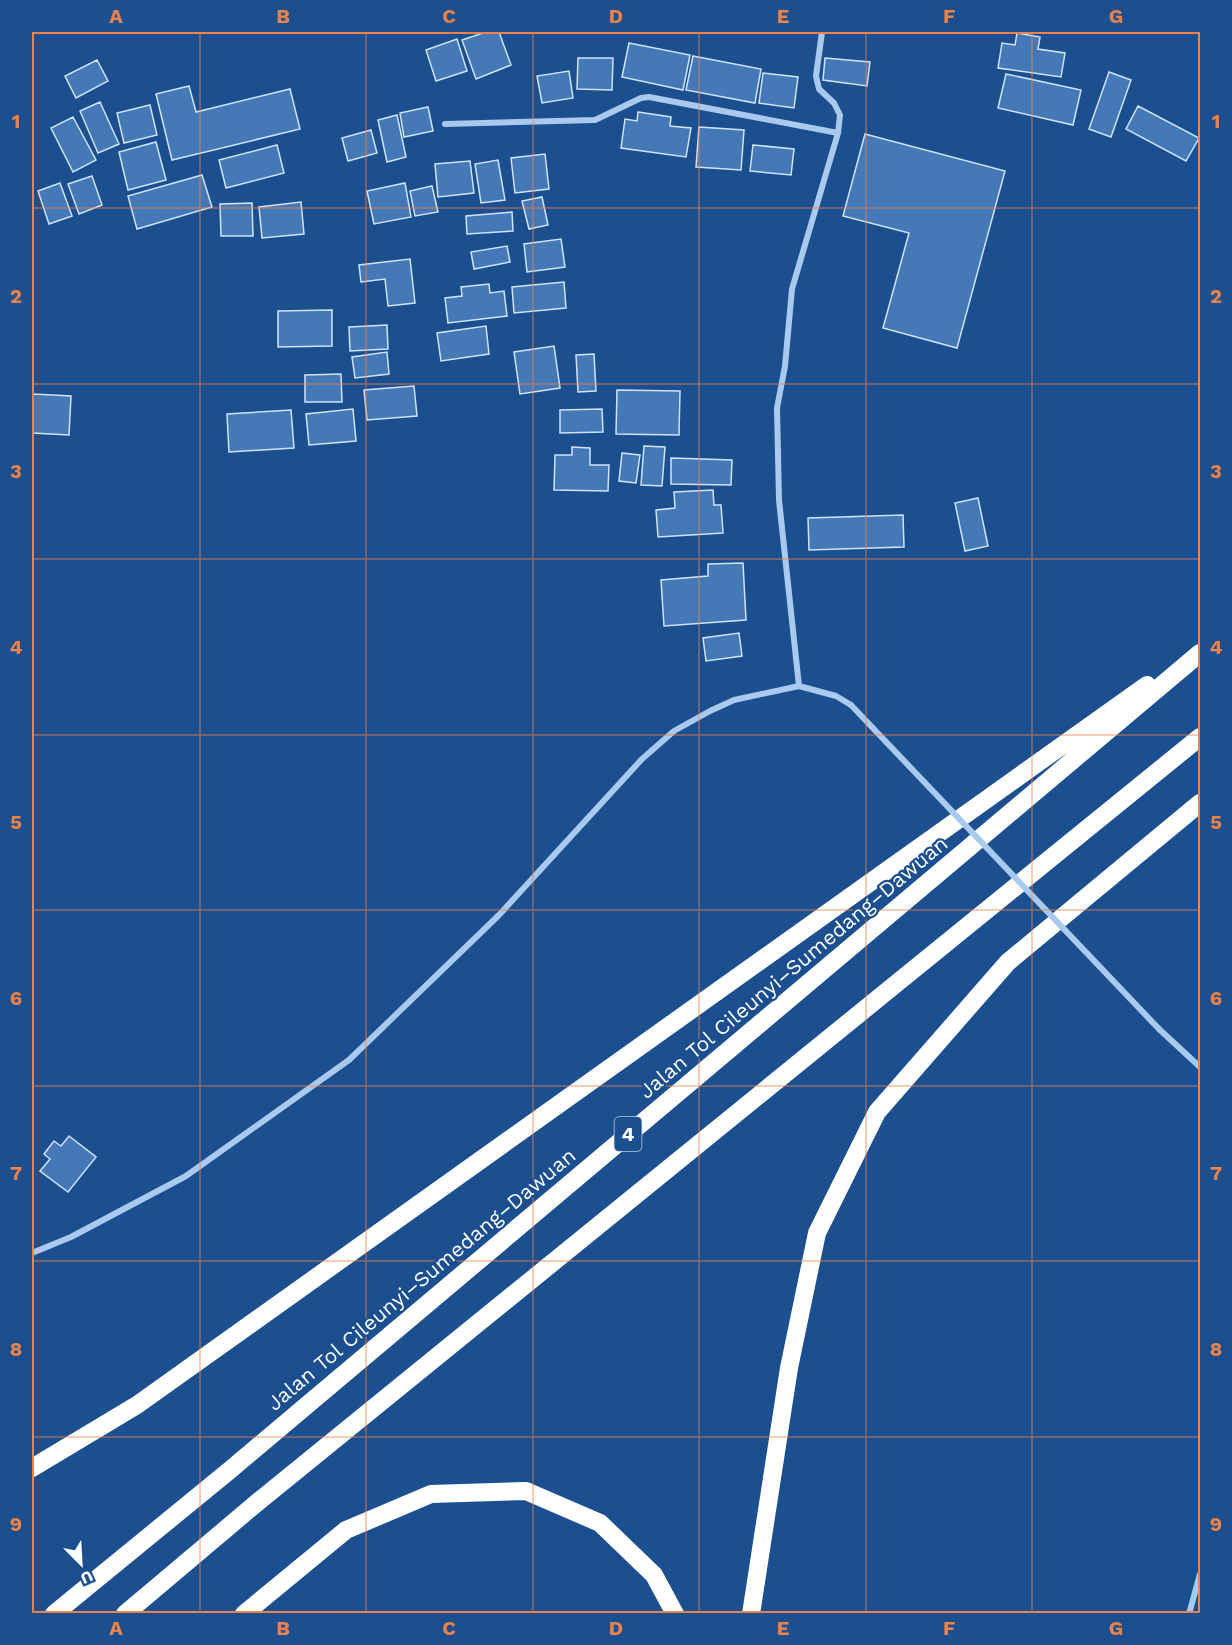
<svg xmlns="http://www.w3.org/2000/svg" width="1232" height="1645" font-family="'Work Sans',sans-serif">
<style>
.building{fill:#4478b7;stroke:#cfe3fa;stroke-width:1.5}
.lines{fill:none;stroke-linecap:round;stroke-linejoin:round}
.street{stroke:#a9c9ee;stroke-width:6}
.highway{stroke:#fff;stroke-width:18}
.street-bridge{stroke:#a9c9ee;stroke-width:6}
.grid{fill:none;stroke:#ee8249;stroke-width:1.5;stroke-opacity:0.55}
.labels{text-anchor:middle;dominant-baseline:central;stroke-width:4.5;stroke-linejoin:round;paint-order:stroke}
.shield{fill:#1b4f8f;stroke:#bbcadd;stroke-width:1.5}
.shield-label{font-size:20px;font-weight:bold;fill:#fff}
.street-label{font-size:21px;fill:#fff;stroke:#1b4f8f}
.neatline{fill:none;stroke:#ee8249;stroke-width:2}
.grid-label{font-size:20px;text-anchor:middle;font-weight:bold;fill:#ee8249}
</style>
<rect width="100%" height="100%" fill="#1b4f8f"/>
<path class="building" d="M486 32H499L511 65 476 79 462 40Z
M1017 33 1040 37 1038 49 1065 53 1061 77 998 68 1002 43 1015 45Z
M457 39 467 71 436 81 426 50Z
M629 43 690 55 683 90 622 77Z
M693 56 761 69 755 103 686 90Z
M578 58H613L612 90 577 89Z
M825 58 870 62 867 86 823 80Z
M97 60 108 81 76 98 65 76Z
M569 71 573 98 542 103 537 76Z
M1109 72 1131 80 1111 137 1089 129Z
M763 73 798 77 794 108 759 103Z
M1006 74 1081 90 1073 125 998 108Z
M189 86 196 112 290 89 300 129 172 160 156 94Z
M100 102 119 144 98 153 80 111Z
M150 105 157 135 124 143 117 113Z
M1138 106 1199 138 1186 161 1126 129Z
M428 107 433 131 404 137 400 113Z
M638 112 671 117 670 126 691 128 686 157 621 148 625 119 637 121Z
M397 115 406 157 387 162 378 120Z
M73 117 96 160 73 172 51 128Z
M699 127 744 130 741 170 696 167Z
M371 130 377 153 348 161 342 138Z
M865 134 1005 171 957 348 883 328 909 233 843 216Z
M156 142 166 180 128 190 119 152Z
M277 145 284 173 226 188 219 160Z
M753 145 794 149 791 175 750 171Z
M545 154 549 189 515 193 511 158Z
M498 160 505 200 481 203 475 164Z
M470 161 474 193 438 197 435 164Z
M202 175 212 207 137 229 128 196Z
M92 176 102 205 79 214 68 184Z
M60 183 72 216 49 224 38 191Z
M405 183 411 217 374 224 367 191Z
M432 186 438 212 415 216 410 191Z
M542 197 548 225 529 229 522 201Z
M301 202 304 234 262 238 259 207Z
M252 203 253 236H221L220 204Z
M512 212 513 231 467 234 466 216Z
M561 239 565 267 527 272 524 244Z
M507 246 510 262 474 269 471 252Z
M410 259 415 303 388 306 385 279 361 282 359 265Z
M564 282 566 308 514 313 512 287Z
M489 284 490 293 504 291 507 316 448 323 445 298 462 296 461 287Z
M332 310V346L278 347V311Z
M387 325 388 349 350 351 349 327Z
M486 326 489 354 441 361 437 333Z
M554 346 560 388 520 394 514 352Z
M387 352 389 374 355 378 352 357Z
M594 354 596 391 578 392 576 355Z
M341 374 342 402H305V375Z
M414 386 417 416 367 420 364 390Z
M617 390 680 391 679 435 616 434Z
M33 394 71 396 69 435 32 433Z
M353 409 356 441 309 445 306 414Z
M602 409 603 432 560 433V410Z
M291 410 294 448 229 452 227 414Z
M644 446 665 447 662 486 641 485Z
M572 447 590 448V465H609L608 491 554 490 555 455H572Z
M622 453 640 455 636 483 619 481Z
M671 458 732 460 731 485 671 484Z
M713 490 714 505H721L723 533 658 537 656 510 675 508 674 492Z
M978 498 988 546 965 551 955 503Z
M903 515 904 547 809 550 808 518Z
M743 563 746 620 664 626 661 580 708 576V564Z
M739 633 742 656 706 661 703 638Z
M69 1136 96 1157 68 1192 40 1171 50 1159 44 1154 54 1141 61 1146Z"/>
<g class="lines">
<path class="street" d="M445 124 595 120 641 98 649 97 838 133
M799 686 779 500 777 408 785 366 792 289 838 133 840 115 834 103 819 89 816 76 822 32
M1159 1029 1200 1067
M32 1253 71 1237 186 1176 349 1060 499 915 642 759 674 731 710 711 734 700 799 686 836 696 851 705
M1189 1614 1200 1574"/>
<path class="highway" d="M32 1468 137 1405 1147 685
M54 1614 230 1470 1200 653
M125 1614 259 1501 1200 737
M244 1614 346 1530 431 1494 526 1491 600 1523 654 1575 675 1614
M751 1614 789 1368 817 1233 877 1112 1008 962 1200 803"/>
<path class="street-bridge" d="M851 705 1159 1029"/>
</g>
<path class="grid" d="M200 32V1614M366 32V1614M533 32V1614M699 32V1614M866 32V1614M1032 32V1614M32 208H1200M32 384H1200M32 559H1200M32 735H1200M32 910H1200M32 1086H1200M32 1261H1200M32 1437H1200"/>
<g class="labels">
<rect class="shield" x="614.5" y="1117" width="27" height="34" rx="4.5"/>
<g class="shield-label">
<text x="628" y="1134">4</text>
</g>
<g class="street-label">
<text transform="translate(793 967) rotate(-40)">Jalan Tol Cileunyi–Sumedang–Dawuan</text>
<text transform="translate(421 1279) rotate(-40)">Jalan Tol Cileunyi–Sumedang–Dawuan</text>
</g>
</g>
<rect width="1232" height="1645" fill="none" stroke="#1b4f8f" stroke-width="66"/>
<g transform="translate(81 1564) rotate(156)" stroke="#1b4f8f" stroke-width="4.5" paint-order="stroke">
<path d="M0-4.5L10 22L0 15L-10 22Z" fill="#ffffff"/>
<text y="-9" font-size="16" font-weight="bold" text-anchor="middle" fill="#ffffff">U</text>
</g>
<rect x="33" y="33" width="1166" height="1579" class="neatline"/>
<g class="grid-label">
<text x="116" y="23">A</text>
<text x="283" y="23">B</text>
<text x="449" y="23">C</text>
<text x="616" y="23">D</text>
<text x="783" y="23">E</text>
<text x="949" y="23">F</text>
<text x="1116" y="23">G</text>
<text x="16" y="128">1</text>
<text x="1216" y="128">1</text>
<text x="16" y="303">2</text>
<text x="1216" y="303">2</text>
<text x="16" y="478">3</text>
<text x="1216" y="478">3</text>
<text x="16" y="654">4</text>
<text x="1216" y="654">4</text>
<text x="16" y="829">5</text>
<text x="1216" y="829">5</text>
<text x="16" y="1005">6</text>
<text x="1216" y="1005">6</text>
<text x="16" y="1180">7</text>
<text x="1216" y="1180">7</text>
<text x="16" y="1356">8</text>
<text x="1216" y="1356">8</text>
<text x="16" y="1531">9</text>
<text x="1216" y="1531">9</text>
<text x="116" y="1635">A</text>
<text x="283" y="1635">B</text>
<text x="449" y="1635">C</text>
<text x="616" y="1635">D</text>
<text x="783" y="1635">E</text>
<text x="949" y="1635">F</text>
<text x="1116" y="1635">G</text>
</g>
</svg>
